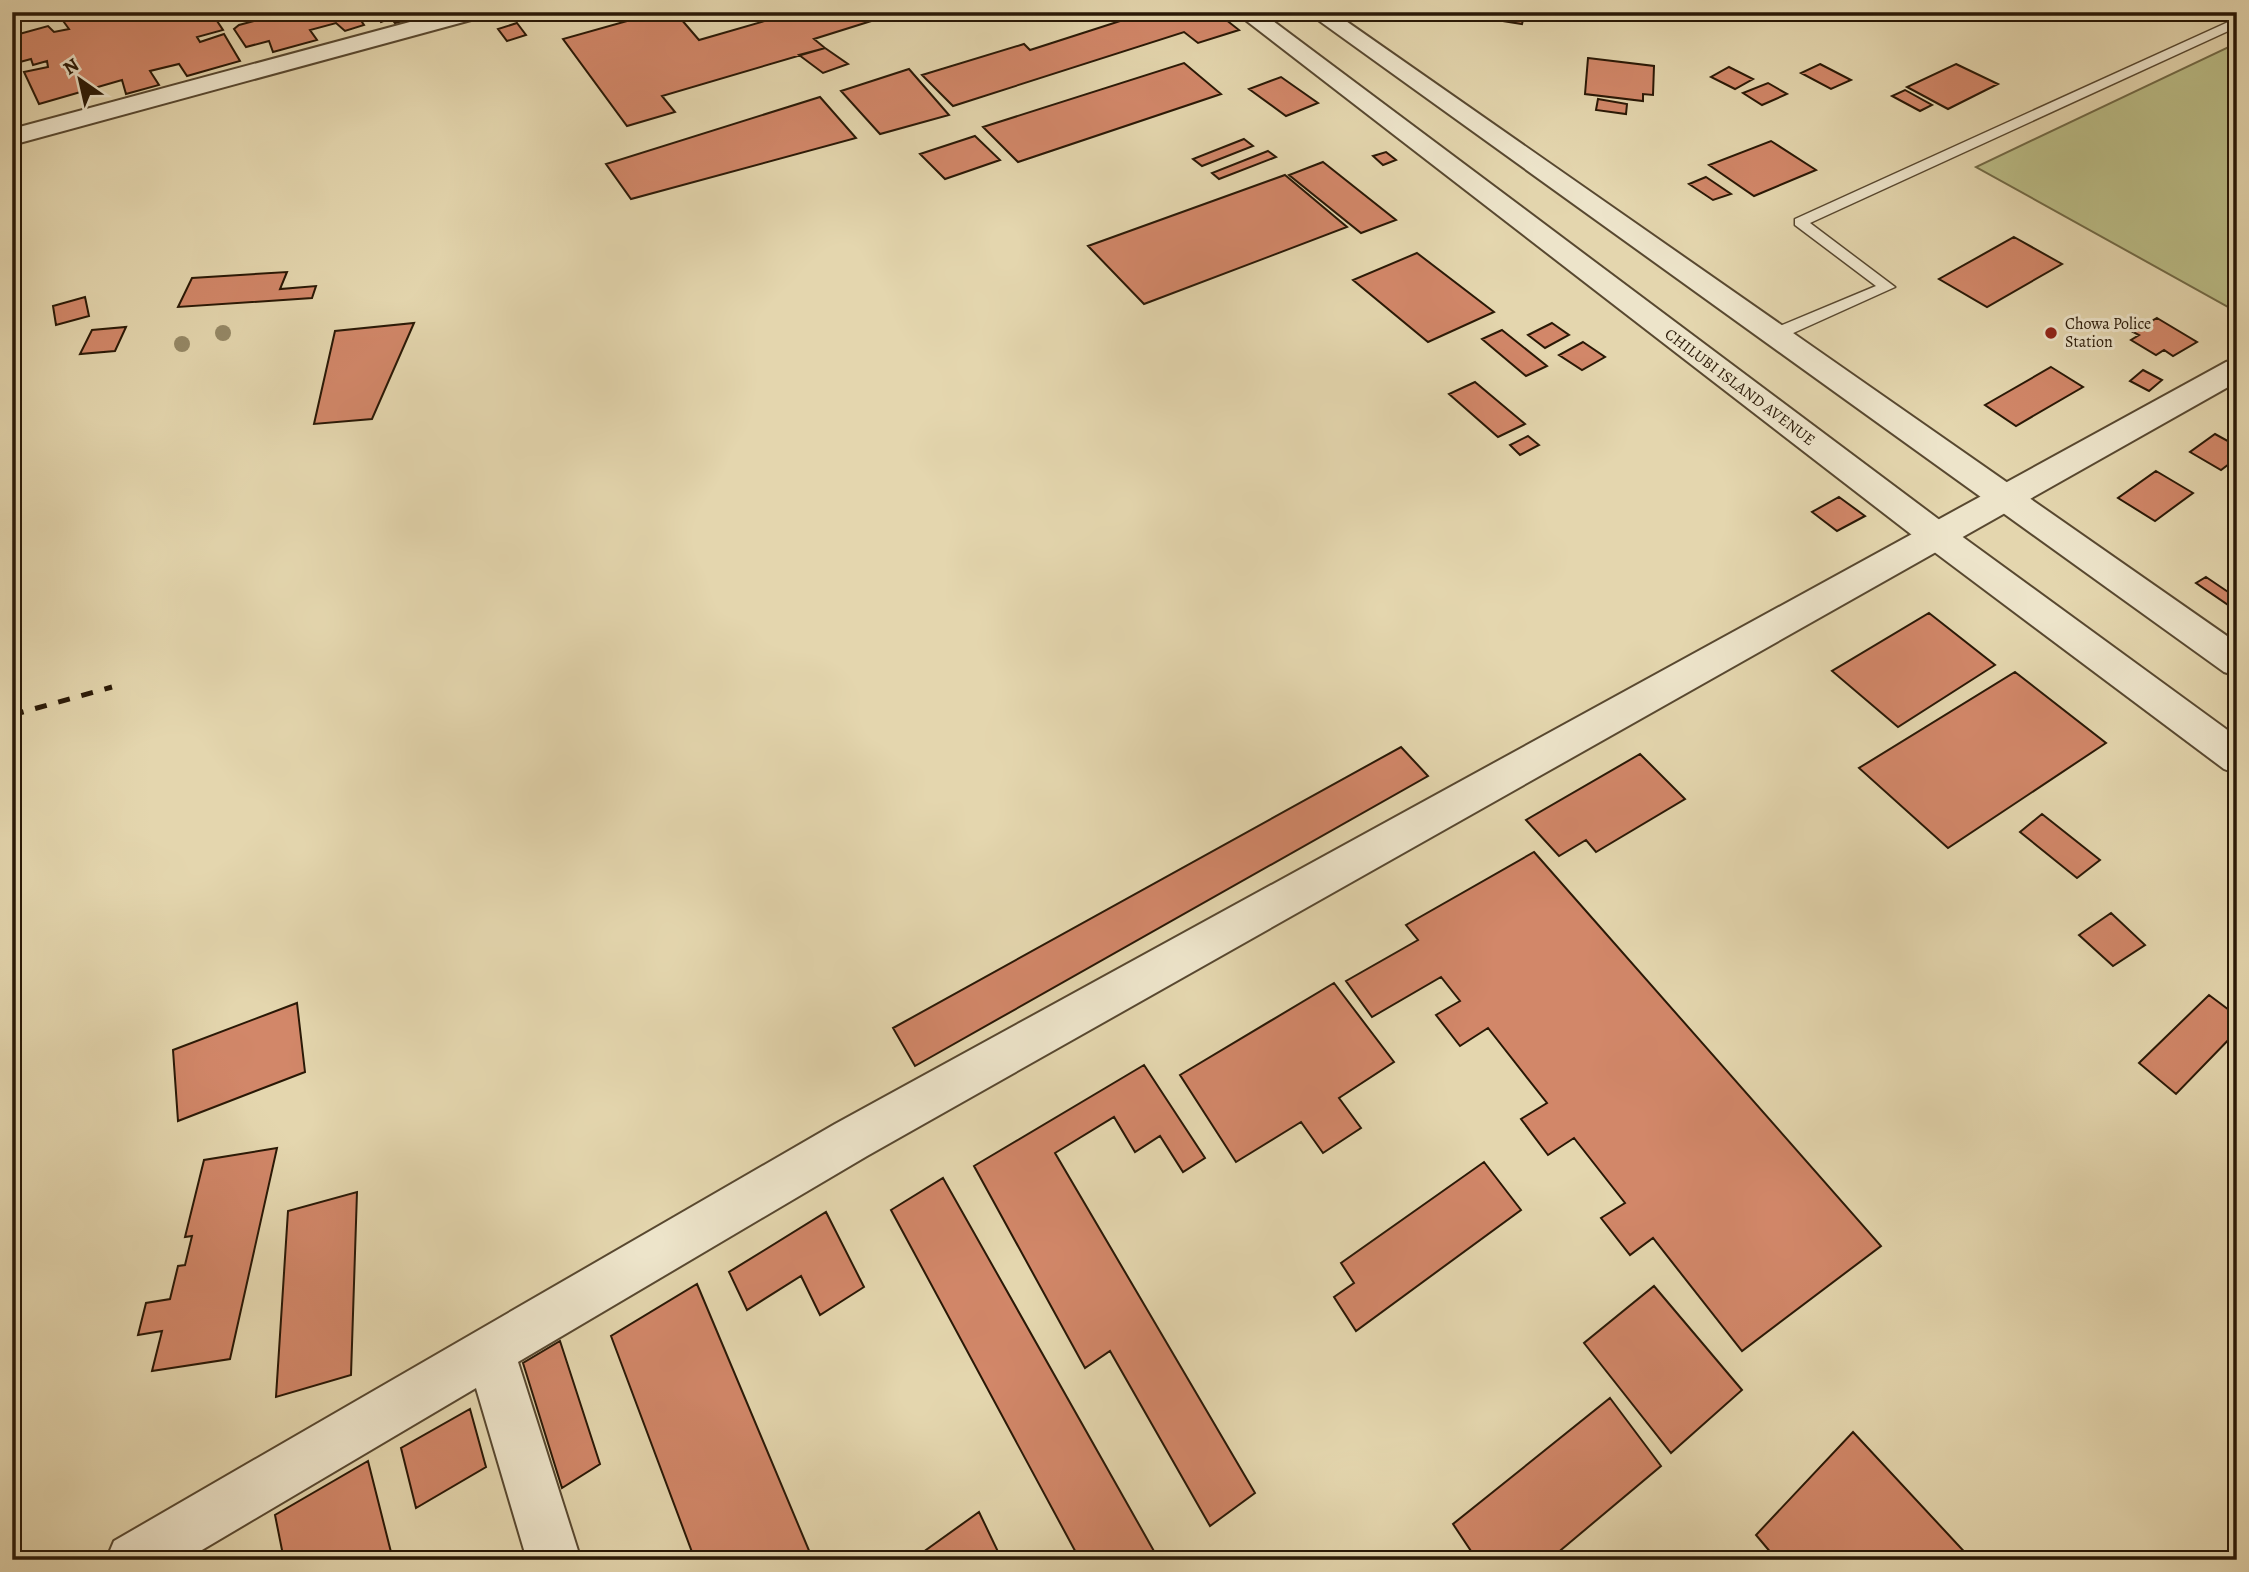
<svg xmlns="http://www.w3.org/2000/svg" width="2249" height="1572" font-family="Alegreya,serif">
<style>
.green{fill:#babc86;stroke:#726a46;stroke-width:2}
.building{fill:#d28769;stroke:#291806;stroke-width:2}
.lines{fill:none;stroke-linecap:round;stroke-linejoin:round}
.service-casing{stroke:#584830;stroke-width:3}
.minor-casing{stroke:#584830;stroke-width:4}
.tertiary-casing{stroke:#584830;stroke-width:4}
.service{fill:#ede4ca;fill-rule:evenodd}
.minor{fill:#ede4ca;fill-rule:evenodd}
.tertiary{fill:#ede4ca;fill-rule:evenodd}
.rail{stroke:#291806;stroke-width:5;stroke-dasharray:12 12;stroke-linecap:butt}
.tree{fill:#958866}
.poi-dot{fill:#8f2418;stroke:#ede4ca;stroke-width:2.5}
.labels{text-anchor:middle;dominant-baseline:central;stroke-width:6;stroke-linejoin:round;paint-order:stroke}
.far-poi-label{font-size:16px;fill:#291806;stroke:#ede4ca;text-anchor:start}
.far-street-label{font-size:16px;fill:#291806;stroke:#ede4ca}
</style>
<rect width="100%" height="100%" fill="#e4d6ae"/>
<filter id="stains"><feTurbulence type="fractalNoise" baseFrequency=".00286" numOctaves="4"/><feColorMatrix values="0 0 0 0 .2 0 0 0 0 .09 0 0 0 0 .02 0 0 0 .5 -.17"/></filter>
<radialGradient id="worn" r=".72"><stop offset=".6" stop-color="#630" stop-opacity="0"/><stop offset="1" stop-color="#630" stop-opacity=".3"/></radialGradient>
<path class="green" d="M2237 43V304L2230 308 1976 167Z"/>
<path class="building" d="M79 12H112L114 17 130 12H183L186 18 211 12 223 30 197 37 200 42 224 34 240 61 187 76 179 64 150 71 159 85 126 94 122 80 39 104 24 72 48 67 47 61 33 65 31 59 20 62 12 36 48 26 54 32 69 29 61 18Z
M288 12H372L358 16 364 25 345 31 336 23 310 30 317 40 273 52 269 41 246 47 234 29 239 25Z
M374 12H410L415 18 395 23 391 18 381 22Z
M659 12H675L699 40 796 12H900L814 39 825 48 662 96 675 112 627 126 563 39Z
M1148 12H1216L1239 30 1198 43 1184 32 953 106 922 75 1024 44 1030 50Z
M1466 12H1525L1522 24 1465 15Z
M1780 12H1832L1833 19 1781 14Z
M517 23 526 35 507 41 498 29Z
M825 48 848 64 823 73 799 55Z
M1588 58 1654 66 1653 95 1643 94V101L1585 94Z
M1184 63 1221 94 1018 162 983 127Z
M1820 64 1851 80 1831 89 1801 73Z
M1956 64 1998 84 1948 109 1907 87Z
M1729 67 1753 79 1735 89 1711 77Z
M909 69 949 115 880 134 841 91Z
M1281 77 1318 103 1286 116 1249 89Z
M1768 83 1787 94 1762 105 1743 93Z
M1905 90 1932 105 1920 111 1892 96Z
M820 97 856 138 631 199 606 164Z
M1598 99 1627 104 1626 114 1596 110Z
M975 136 1000 160 945 179 920 154Z
M1244 139 1253 146 1202 166 1193 159Z
M1771 141 1816 170 1754 196 1709 165Z
M1268 151 1276 157 1219 179 1212 173Z
M1386 152 1396 160 1383 165 1373 156Z
M1323 162 1396 220 1361 233 1289 175Z
M1285 175 1347 227 1144 304 1088 246Z
M1706 177 1731 194 1713 200 1689 184Z
M2014 237 2062 264 1987 307 1939 279Z
M1417 253 1494 312 1428 342 1353 280Z
M287 272 280 289 316 286 312 298 178 307 192 278Z
M85 297 89 316 56 325 53 306Z
M2157 318 2197 342 2173 356 2164 350 2156 355 2131 340 2139 335 2133 332Z
M414 323 372 419 314 424 335 331Z
M1552 323 1569 335 1545 348 1528 335Z
M126 327 115 351 80 354 92 330Z
M1502 330 1547 366 1526 376 1482 339Z
M1583 342 1605 357 1582 370 1559 355Z
M2051 367 2083 387 2016 426 1985 405Z
M2143 370 2162 380 2149 391 2130 381Z
M1475 382 1525 424 1498 437 1449 394Z
M2215 434 2237 446V458L2221 470 2190 452Z
M1528 436 1539 445 1520 455 1510 445Z
M2156 471 2193 493 2155 521 2118 498Z
M1839 497 1865 516 1837 531 1812 512Z
M2206 577 2237 598V611L2196 583Z
M1929 613 1995 665 1898 727 1832 671Z
M2015 672 2106 743 1948 848 1859 768Z
M1401 747 1428 776 915 1066 893 1028Z
M1640 754 1685 799 1596 852 1586 840 1559 856 1526 820Z
M2042 814 2100 860 2077 878 2020 832Z
M1534 852 1881 1246 1742 1351 1653 1238 1630 1255 1601 1218 1625 1203 1574 1138 1548 1155 1521 1119 1547 1103 1488 1028 1460 1046 1436 1015 1460 1001 1441 977 1372 1017 1346 981 1418 940 1406 925Z
M2111 913 2145 945 2113 966 2079 935Z
M1334 983 1394 1062 1339 1098 1361 1128 1323 1153 1301 1122 1236 1162 1180 1075Z
M2209 995 2237 1016V1031L2176 1094 2139 1063Z
M297 1003 305 1072 178 1121 173 1050Z
M1144 1065 1205 1158 1183 1172 1160 1136 1135 1152 1114 1117 1055 1153 1255 1493 1210 1526 1110 1351 1085 1368 974 1166Z
M277 1148 230 1359 152 1371 162 1331 138 1335 146 1303 170 1299 178 1266 185 1265 192 1236 185 1237 204 1160Z
M1484 1162 1521 1210 1356 1331 1334 1297 1354 1283 1341 1263Z
M943 1178 1159 1560H1080L891 1210Z
M357 1192 351 1375 276 1397 288 1211Z
M826 1212 864 1287 820 1315 801 1276 747 1310 729 1272Z
M697 1284 813 1560H695L611 1336Z
M1654 1286 1742 1390 1671 1453 1584 1343Z
M560 1341 600 1464 562 1488 523 1363Z
M1610 1398 1661 1466 1549 1560H1477L1453 1524Z
M470 1409 486 1467 416 1508 401 1448Z
M1853 1432 1972 1560H1777L1756 1535Z
M368 1461 393 1560H284L275 1515Z
M979 1512 1002 1560H912Z"/>
<g class="lines">
<g class="service-casing">
<path id="service" d="M2237 18V27L1810 223 1895 287 1780 339H1768V331L1876 286 1795 225V219Z"/>
</g>
<g class="minor-casing">
<path id="minor" d="M447 12H485L482 17 12 145V129Z
M2237 359V382L867 1156 518 1362 581 1560H527L476 1388 185 1560H106L114 1541 835 1124 2226 362Z"/>
</g>
<g class="tertiary-casing">
<path id="tertiary" d="M1235 12H1261L1949 527 2237 737V774L2224 769 1925 545Z
M1307 12H1333L2237 643V676L2224 672Z"/>
</g>
<use href="#service" class="service"/>
<use href="#minor" class="minor"/>
<use href="#tertiary" class="tertiary"/>
<path class="rail" d="M12 715 112 687"/>
</g>
<g class="tree">
<circle cx="223" cy="333" r="8"/>
<circle cx="182" cy="344" r="8"/>
</g>
<circle class="poi-dot" cx="2051" cy="333" r="7"/>
<g class="labels">
<g class="far-poi-label">
<text x="2065" y="324">Chowa Police<tspan x="2065" dy="18">Station</tspan></text>
</g>
<g class="far-street-label">
<text transform="translate(1740 387) rotate(37)">CHILUBI ISLAND AVENUE</text>
</g>
</g>
<rect width="2249" height="1572" fill="none" stroke="#e4d6ae" stroke-width="42"/>
<rect x="14" y="14" width="2221" height="1544" fill="none" stroke="#291806" stroke-width="3.5"/>
<rect x="21" y="21" width="2207" height="1530" fill="none" stroke="#291806" stroke-width="2"/>
<g transform="translate(80 80) rotate(326)" stroke="#ede4ca" stroke-width="5" paint-order="stroke">
<path d="M0-5L12 26L0 18L-12 26Z" fill="#291806"/>
<text y="-10" font-size="19" font-weight="bold" text-anchor="middle" fill="#291806">N</text>
</g>
<rect width="100%" height="100%" filter="url(#stains)"/>
<rect width="100%" height="100%" fill="url(#worn)"/>
</svg>
